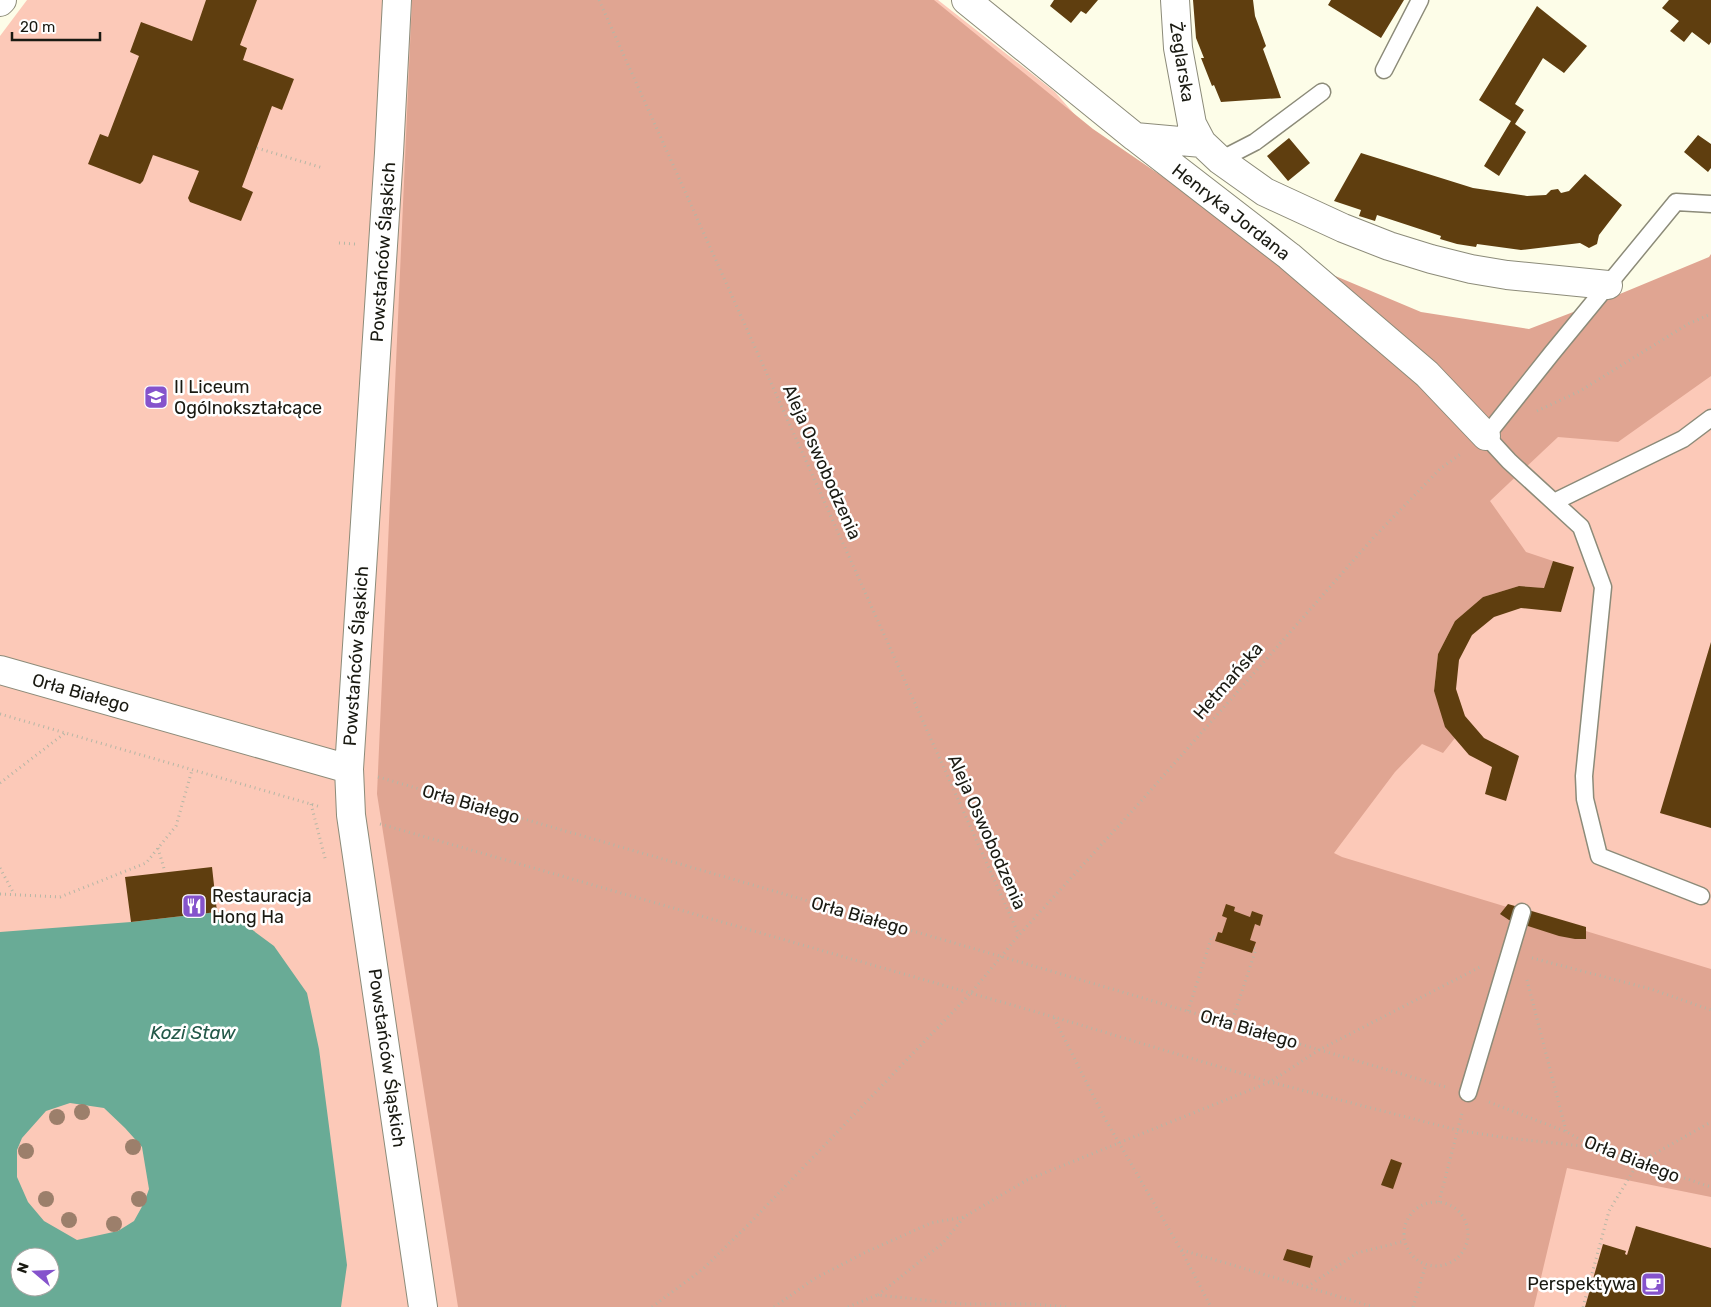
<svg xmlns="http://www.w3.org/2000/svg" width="1711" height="1307" font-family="Rubik,sans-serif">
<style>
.green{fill:#fcc9b8;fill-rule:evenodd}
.forest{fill:#e0a592}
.water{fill:#69ab96;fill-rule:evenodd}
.building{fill:#5f3e0f}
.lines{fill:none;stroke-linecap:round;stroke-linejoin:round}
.service-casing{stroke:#8c8b79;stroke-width:19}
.minor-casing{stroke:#8c8b79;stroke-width:30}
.path{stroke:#b6b6a5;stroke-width:3;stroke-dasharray:1 4;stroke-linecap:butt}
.service{stroke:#fff;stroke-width:16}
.minor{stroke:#fff;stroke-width:28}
.tree{fill:#9c7f6b}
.labels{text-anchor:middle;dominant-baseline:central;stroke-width:5;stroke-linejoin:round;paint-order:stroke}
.street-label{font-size:18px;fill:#1a1a12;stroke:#fff}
.poi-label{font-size:18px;fill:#1a1a12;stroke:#fff;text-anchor:start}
.water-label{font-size:19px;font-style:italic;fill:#235949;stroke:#fff}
</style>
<rect width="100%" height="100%" fill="#fdfde8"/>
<path class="green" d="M27 0H938L1055 92 1090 132 1260 249 1417 315 1529 331 1711 258V1307H0V36ZM20 1257H50V1287H20Z"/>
<path class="forest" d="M412 0H934L1093 129 1264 246 1421 312 1529 329 1615 296 1709 257 1711 254V376L1618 442 1558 437 1490 501 1526 552 1553 561 1544 588 1519 586 1483 597 1455 621 1438 654 1434 691 1455 738 1443 753 1422 744 1395 772 1334 853 1342 857 1711 969V1197L1567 1168 1534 1307H458L377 794Z"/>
<path class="water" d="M217 912 235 917 274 946 307 993 319 1049 347 1265 341 1307H0V932L131 922ZM70 1103 104 1108 125 1128 142 1147 149 1189 144 1203 134 1221 118 1231 77 1240 44 1221 28 1202 17 1177V1150L22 1138 46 1111ZM20 1257H50V1287H20Z"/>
<path class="building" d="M206 0H257L240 45 247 48 243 60 294 79 282 110 272 106 242 187 253 192 241 221 190 202 188 198 199 171 153 155 143 181 140 184 88 164 100 134 108 137 139 56 130 52 141 22 192 41Z
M1054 0H1098L1086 14 1081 11 1071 23 1050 6Z
M1193 0H1253L1255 16 1266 46 1263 49 1281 98 1221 102 1214 85 1212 86 1201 58H1204L1196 38Z
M1331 0H1404L1381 38 1328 5Z
M1669 0H1711V42L1709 45 1692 32 1684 42 1670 31 1679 21 1662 8Z
M1537 6 1587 46 1564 73 1543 58 1515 104 1524 110 1515 124 1526 132 1499 176 1484 166 1511 121 1479 100Z
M1698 135 1711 144V168L1708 172 1684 152Z
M1289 138 1310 163 1288 181 1267 156Z
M1361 153 1473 188 1527 196 1546 195 1551 190 1558 189 1561 193 1569 191 1585 174 1622 205 1599 235 1597 244 1589 248 1580 243 1521 250 1477 244 1476 247 1457 244 1440 239 1441 236 1377 215 1375 221 1359 216 1361 210 1334 201Z
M1553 561 1574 567 1561 612 1521 608 1494 617 1472 635 1459 660 1456 689 1465 716 1484 738 1519 756 1506 801 1485 794 1492 767 1469 755 1445 727 1434 691 1438 654 1455 621 1483 597 1519 586 1544 588Z
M1711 642V828L1660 813Z
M212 867 217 912 131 922 125 877Z
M1226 904 1235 907 1234 911 1250 917 1252 911 1263 915 1260 926 1255 924 1250 940 1256 942 1252 953 1215 941 1218 932 1222 933 1227 918 1222 916Z
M1508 904 1586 927V939H1575L1559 936 1509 920 1500 914Z
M1391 1159 1402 1163 1393 1189 1381 1185Z
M1636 1226 1711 1248V1307H1585L1603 1244 1626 1251 1625 1254 1627 1255Z
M1287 1249 1313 1256 1310 1268 1283 1260Z"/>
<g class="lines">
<g class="service-casing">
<path id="service" d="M1384 70 1420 0
M1220 160 1255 142 1322 92
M1554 502 1683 439 1711 418
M1701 896 1599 856 1585 799 1584 776 1603 587 1581 527 1509 461 1486 436 1552 353 1676 202 1711 204
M1468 1093 1522 912"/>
</g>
<g class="minor-casing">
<path id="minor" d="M397 0 389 153 349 769 351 815 423 1307
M966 0 1135 137 1289 256 1427 374 1486 436
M1175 0 1178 48 1192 124 1202 143 1220 160 1265 192 1343 228 1389 246 1431 259 1471 269 1507 275 1608 285
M0 2 2 0
M1135 137 1202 143
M0 670 349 769"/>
</g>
<path class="path" d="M599 0 1019 935
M257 148 323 168
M339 243 356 244
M1537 411 1580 391 1688 324 1711 314
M0 714 321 807
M378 777 1003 957 1446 1087
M0 783 65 733
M311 804 326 862
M380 824 1054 1017 1270 1082 1457 1130 1507 1138 1592 1147
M158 848 165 872
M0 868 14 894
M0 894 60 897 146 863 176 826 192 770
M1532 958 1651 989 1711 1010
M1527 980 1566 1131
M1188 1011 1212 936 1216 938
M1054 1018 1104 1117 1181 1250 1211 1307
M1231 1024 1256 949 1253 948
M1489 1102 1567 1132 1592 1147 1711 1187
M1439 1202 1462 1113
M1404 1234a32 32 0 1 1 64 0a32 32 0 1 1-64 0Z
M1182 1250 1374 1307
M1307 1287 1357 1253 1405 1241
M878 1295 943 1243 964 1217
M652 1307 703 1269 748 1225 971 993 1019 935 1134 809 1374 537 1440 469 1462 453
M774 1307 814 1279 864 1253 931 1223 964 1217 1027 1180 1270 1082 1319 1050 1480 967
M848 1307 877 1295 963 1304H1033L1069 1307
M1413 1307 1426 1264
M1583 1307 1609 1211 1638 1163 1711 1122"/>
<use href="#service" class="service"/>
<use href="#minor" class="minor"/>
</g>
<g class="tree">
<circle cx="82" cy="1112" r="8"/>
<circle cx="57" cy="1117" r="8"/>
<circle cx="133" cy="1147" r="8"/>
<circle cx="26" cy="1151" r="8"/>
<circle cx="46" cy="1199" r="8"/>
<circle cx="139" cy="1199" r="8"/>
<circle cx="69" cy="1220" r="8"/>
<circle cx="114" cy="1224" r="8"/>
</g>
<defs>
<g id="school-square" transform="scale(1.25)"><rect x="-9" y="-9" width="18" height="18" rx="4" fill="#8553cc" stroke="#fff"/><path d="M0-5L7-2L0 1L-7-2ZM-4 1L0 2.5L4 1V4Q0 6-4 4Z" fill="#fff"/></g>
<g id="restaurant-square" transform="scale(1.25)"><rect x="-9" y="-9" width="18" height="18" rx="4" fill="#8553cc" stroke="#fff"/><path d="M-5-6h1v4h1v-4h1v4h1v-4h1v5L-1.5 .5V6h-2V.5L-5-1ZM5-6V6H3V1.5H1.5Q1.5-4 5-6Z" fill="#fff"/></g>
<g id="cafe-square" transform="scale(1.25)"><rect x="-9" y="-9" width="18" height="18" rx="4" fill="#8553cc" stroke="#fff"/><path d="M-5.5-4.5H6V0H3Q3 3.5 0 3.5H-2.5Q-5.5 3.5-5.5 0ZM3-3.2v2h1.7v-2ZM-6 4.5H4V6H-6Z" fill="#fff"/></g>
</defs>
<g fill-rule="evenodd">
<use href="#school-square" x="156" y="397"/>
<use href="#restaurant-square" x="194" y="906"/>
<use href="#cafe-square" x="1653" y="1284"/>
</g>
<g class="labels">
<g class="street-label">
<text transform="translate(1182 62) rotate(81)">Żeglarska</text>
<text transform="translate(1231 212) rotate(38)">Henryka Jordana</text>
<text transform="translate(383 252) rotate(-86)">Powstańców Śląskich</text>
<text transform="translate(822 462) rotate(66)">Aleja Oswobodzenia</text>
<text transform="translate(356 656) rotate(-86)">Powstańców Śląskich</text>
<text transform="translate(1228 681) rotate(-49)">Hetmańska</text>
<text transform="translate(81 693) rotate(16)">Orła Białego</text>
<text transform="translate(471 804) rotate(16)">Orła Białego</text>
<text transform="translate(987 832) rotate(66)">Aleja Oswobodzenia</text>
<text transform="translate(860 916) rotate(16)">Orła Białego</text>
<text transform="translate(1249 1029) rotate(16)">Orła Białego</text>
<text transform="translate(387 1058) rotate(82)">Powstańców Śląskich</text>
<text transform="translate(1632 1159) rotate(21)">Orła Białego</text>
</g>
<g class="poi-label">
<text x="174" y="387">II Liceum<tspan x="174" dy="21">Ogólnokształcące</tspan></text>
<text x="212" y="896">Restauracja<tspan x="212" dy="21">Hong Ha</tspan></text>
<text x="1636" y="1284" text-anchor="end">Perspektywa</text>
</g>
<g class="water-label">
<text x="193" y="1032">Kozi Staw</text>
</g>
</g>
<g transform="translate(35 1272) rotate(289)"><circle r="24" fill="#ffffff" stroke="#a3a3a0"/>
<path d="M0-4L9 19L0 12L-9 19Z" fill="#8553cc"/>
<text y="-8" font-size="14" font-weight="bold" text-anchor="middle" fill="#1a1a12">N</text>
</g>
<path d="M12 32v8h88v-8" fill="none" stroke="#1a1a12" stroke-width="2.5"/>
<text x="20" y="32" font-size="15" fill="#1a1a12" stroke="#ffffff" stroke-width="4" paint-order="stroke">20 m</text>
</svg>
